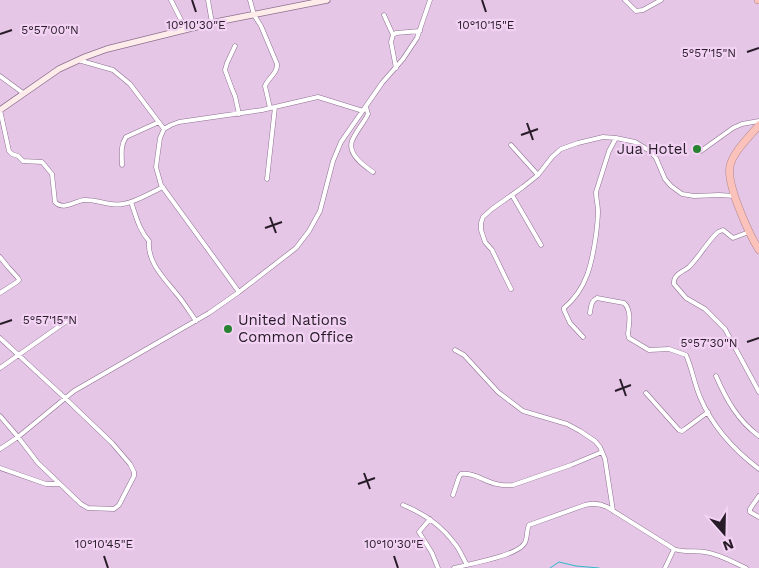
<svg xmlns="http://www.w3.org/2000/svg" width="759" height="568" font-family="'Work Sans',sans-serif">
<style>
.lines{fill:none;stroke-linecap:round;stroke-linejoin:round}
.stream{stroke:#2eb9c7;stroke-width:1}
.street-casing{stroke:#8c708e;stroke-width:5}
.secondary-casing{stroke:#8c708e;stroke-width:7}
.highway-casing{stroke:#b18788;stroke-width:8}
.street{stroke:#fff;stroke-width:4}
.secondary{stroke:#feeceb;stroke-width:5.5}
.highway{stroke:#fbc1bb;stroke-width:7}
.ticks{fill:none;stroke:#271c28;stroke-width:2}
.poi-dot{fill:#278232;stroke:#f3d3f4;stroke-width:2}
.labels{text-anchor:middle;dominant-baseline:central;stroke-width:4.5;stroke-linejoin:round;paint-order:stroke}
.poi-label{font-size:15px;fill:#271c28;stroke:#f3d3f4;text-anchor:end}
.ticks-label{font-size:12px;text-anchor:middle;fill:#271c28;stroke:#f3d3f4;stroke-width:4.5;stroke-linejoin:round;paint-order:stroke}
</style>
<rect width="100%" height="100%" fill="#e6c6e7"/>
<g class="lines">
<path class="stream" d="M550 568 559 562 576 566 599 568"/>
<g class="street-casing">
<path id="street" d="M171 0 186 30
M208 0 212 23
M250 0 254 15 261 26 277 64C278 73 268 78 265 86L270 108
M625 0 636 11 643 10 661 0
M384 15 393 35
M235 46 227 63 225 70 232 89 235 96 239 114
M78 60 113 70 130 84 164 129
M396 68 391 42 393 35 396 33 420 31
M0 76 23 93
M366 107 368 114C364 123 356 131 352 141 347 154 364 166 373 172
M0 110 9 151 12 154 18 156 23 161 42 162 52 174 55 202C63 211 75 201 84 200 97 199 110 207 123 204 136 202 150 193 163 187
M511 145 538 175
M701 151 733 128 742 124 759 121
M122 165C122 155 120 146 126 137L159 122
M267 179 275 107
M512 195 541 245
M131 202C136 216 139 230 149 241 147 262 164 278 175 292 183 301 189 311 196 321
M749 232 733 238 723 230 718 232C707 242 700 256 689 267 683 272 673 274 674 284L686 298 705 309 725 329 759 392
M0 257 8 267 18 278 19 280 17 282 0 293
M511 289 492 250 485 242 481 230V223L483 217 492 209 523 187 538 175 552 157 561 149 578 143 603 137 616 138 635 142 650 151 656 158 665 179 671 186 682 194 694 196 719 195 735 196
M239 292 161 185 156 167 160 138 164 129 171 125 179 122 262 110 318 97 363 111
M590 313C591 306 591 301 597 298L624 303C632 310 629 325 628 334L629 338 649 350 669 349 686 355C692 368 694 383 700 397 712 426 734 450 759 469
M583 337 570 323 564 310V308C587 289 592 263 596 235 597 227 598 219 598 211 598 205 596 199 596 192L609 151 616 138
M0 338 65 398 112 443 130 464 134 472V476L119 505 114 509 88 508 81 504 38 463 18 437 0 416
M455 350 464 355 498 392 523 411 567 424 580 431 595 441 600 447 605 459 613 511
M0 368 71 318
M716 376C726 399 738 421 759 436
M646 393 679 430 682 431 685 429 708 412
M0 449 18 437 74 391 209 313 239 292 296 248 309 231 320 211 333 161 341 142 382 83 403 59 417 38 430 0
M0 468 46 484H60
M453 495 459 477 461 474C474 472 485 482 497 484 502 486 507 485 513 485L571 465 602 452
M759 496 750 509V512L759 517
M403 505C423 513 442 526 455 544 460 550 463 558 467 565
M430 519 419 532 432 553 438 568
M454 568C469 564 516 556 524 544 528 539 526 531 529 525L585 505C593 503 599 503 607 507L674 549C684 553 695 550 705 552 719 554 733 562 746 568
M665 568 674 549"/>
</g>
<g class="secondary-casing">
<path id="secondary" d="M0 110 59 69 85 57 107 49 216 22 327 0"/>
</g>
<g class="highway-casing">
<path id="highway" d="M758 0H759
M759 125C750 136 733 152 730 166 726 184 749 234 759 250"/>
</g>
<use href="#street" class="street"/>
<use href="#secondary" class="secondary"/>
<use href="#highway" class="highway"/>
</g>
<path class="ticks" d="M192 0 196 12M482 0 486 12M0 34 12 30M747 52 759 48M527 123 533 140M521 135 538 129M270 217 276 233M265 228 282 222M0 324 12 320M747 342 759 338M620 379 626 396M615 391 631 385M364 473 370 489M358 484 375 478M104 556 108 568M394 556 398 568"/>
<g class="poi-dot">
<circle cx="697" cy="149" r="5"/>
<circle cx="228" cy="329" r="5"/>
</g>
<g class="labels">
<g class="poi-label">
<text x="687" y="149">Jua Hotel</text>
<text x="238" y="320" text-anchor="start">United Nations<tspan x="238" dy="17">Common Office</tspan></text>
</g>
</g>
<g class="ticks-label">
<text x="196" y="29">10°10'30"E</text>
<text x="486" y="29">10°10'15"E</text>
<text x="50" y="34">5°57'00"N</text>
<text x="709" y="57">5°57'15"N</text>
<text x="50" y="324">5°57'15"N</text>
<text x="709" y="347">5°57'30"N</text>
<text x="104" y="548">10°10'45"E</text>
<text x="394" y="548">10°10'30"E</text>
</g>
<g transform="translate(724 533) rotate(160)" stroke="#f3d3f4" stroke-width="4" paint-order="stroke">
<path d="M0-4L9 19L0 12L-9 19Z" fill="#271c28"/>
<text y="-8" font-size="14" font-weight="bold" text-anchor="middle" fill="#271c28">N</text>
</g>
</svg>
